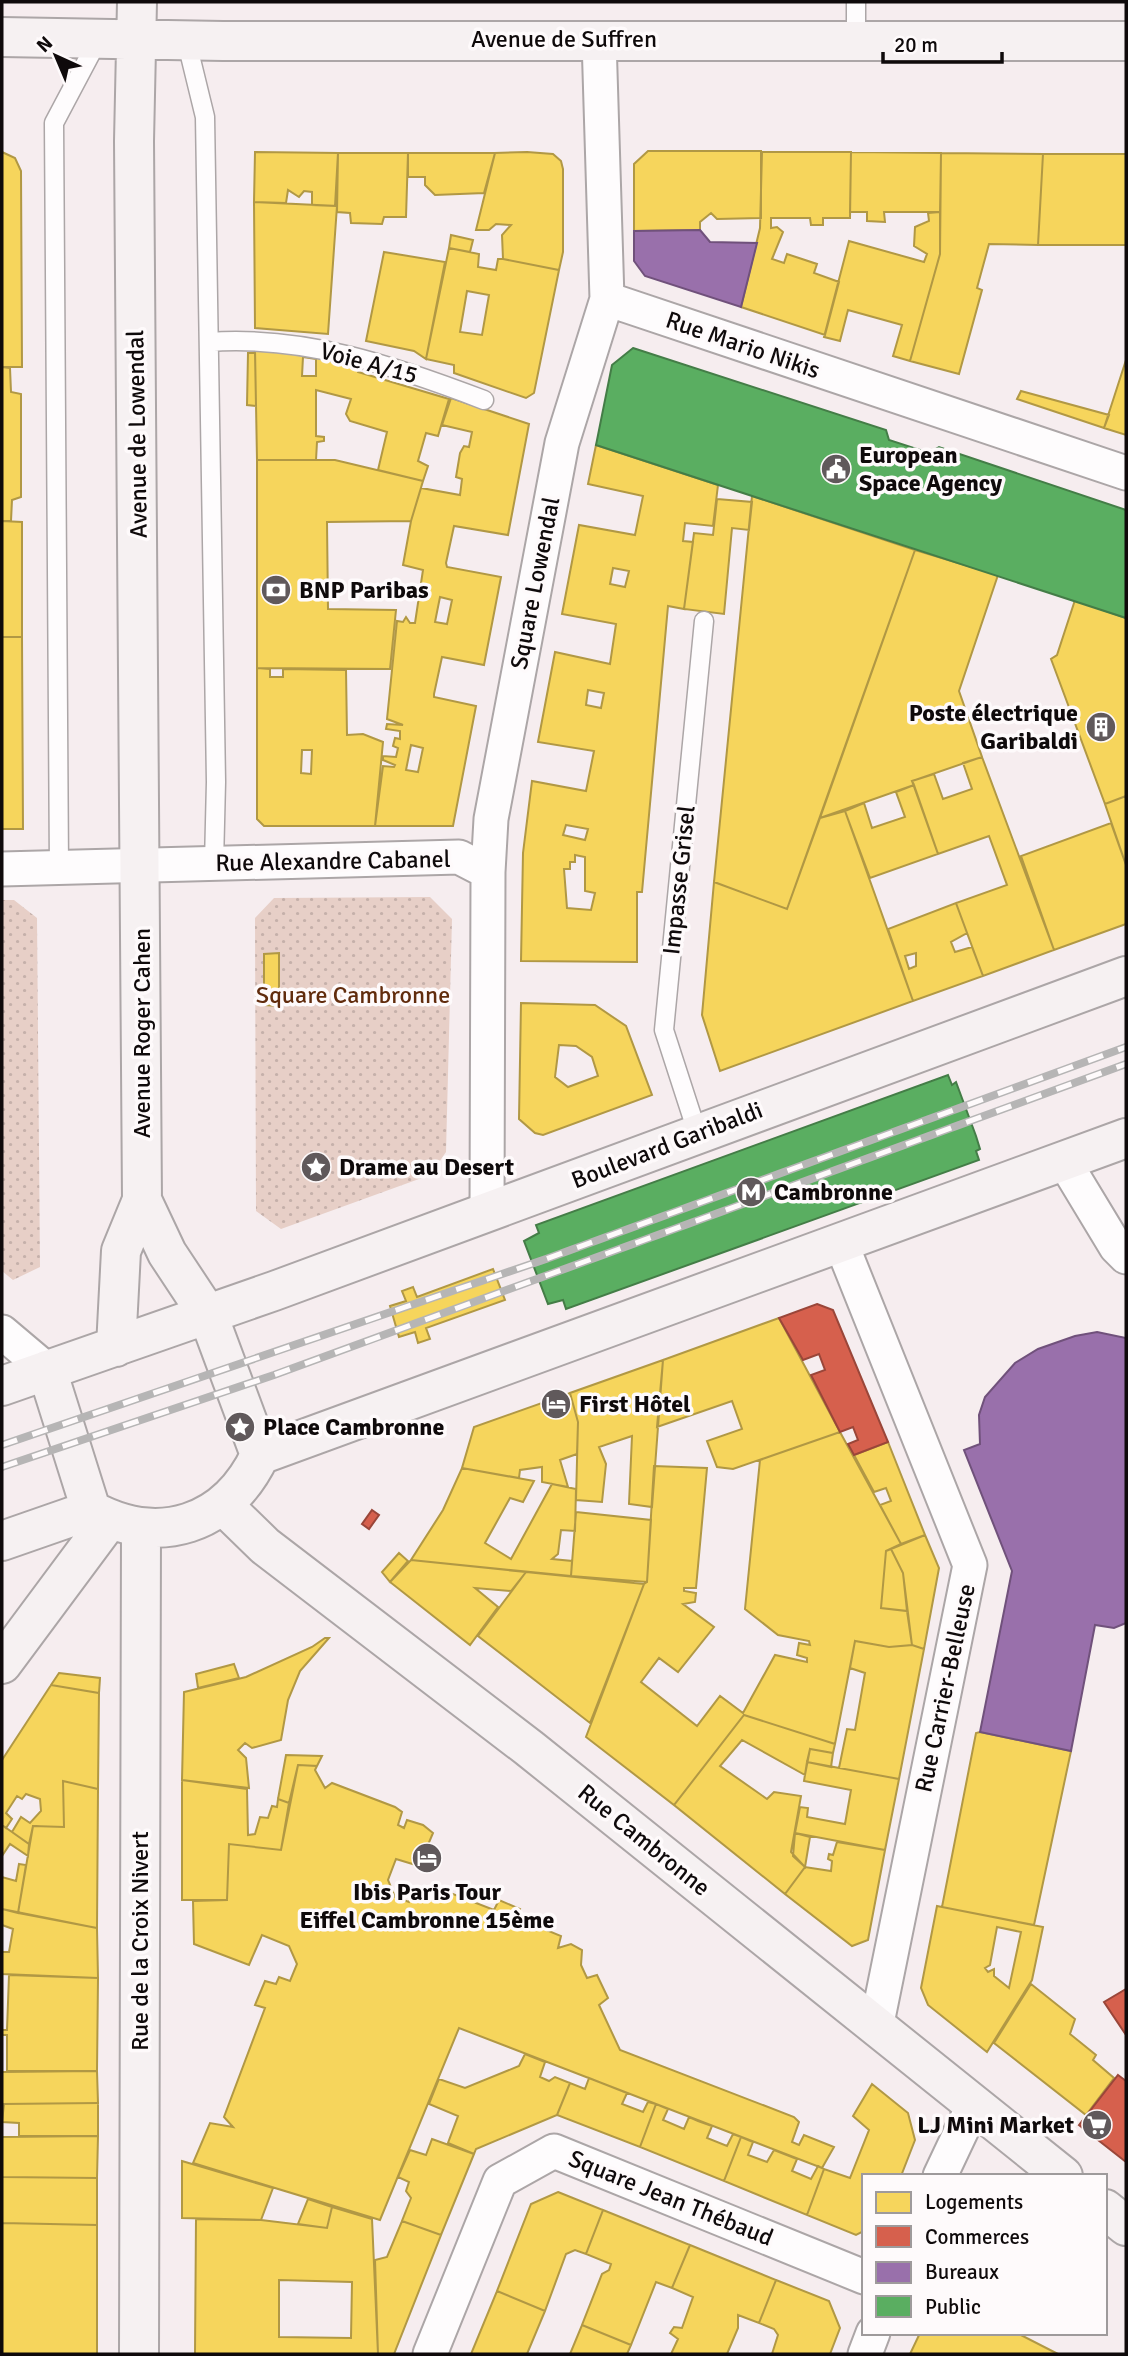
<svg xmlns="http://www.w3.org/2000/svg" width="1128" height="2356" font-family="Signika,sans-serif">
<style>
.park{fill:url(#park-dots)}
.homes{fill:#f6d55c;stroke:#b19844;stroke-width:2;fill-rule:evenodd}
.shops{fill:#d6604d;stroke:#9a4639;stroke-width:2}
.offices{fill:#9970ab;stroke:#70517b;stroke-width:2}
.public{fill:#5aae61;stroke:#447d47;stroke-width:2}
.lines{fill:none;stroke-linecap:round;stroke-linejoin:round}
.lane-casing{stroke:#aca6a7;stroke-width:21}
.street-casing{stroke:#aca6a7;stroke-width:37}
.secondary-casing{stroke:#aca6a7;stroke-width:42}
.lane{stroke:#fefcfd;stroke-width:18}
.street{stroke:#fefcfd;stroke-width:33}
.secondary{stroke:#f6f1f2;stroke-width:38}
.rail-casing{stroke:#b6b5b5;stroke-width:8}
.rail{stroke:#fefafb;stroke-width:5;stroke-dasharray:16;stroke-linecap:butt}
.labels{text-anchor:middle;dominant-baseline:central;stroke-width:7;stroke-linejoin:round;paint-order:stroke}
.street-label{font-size:24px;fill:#0f0a0b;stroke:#fefafb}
.poi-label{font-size:24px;font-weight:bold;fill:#0f0a0b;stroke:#fefafb;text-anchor:start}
.park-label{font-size:24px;fill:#612c0d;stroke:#fefafb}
</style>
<defs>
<pattern id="park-dots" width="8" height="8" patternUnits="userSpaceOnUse" patternTransform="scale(1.75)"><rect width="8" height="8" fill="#e7cfc7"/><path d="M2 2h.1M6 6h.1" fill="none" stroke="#c5b0aa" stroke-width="1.8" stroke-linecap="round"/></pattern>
</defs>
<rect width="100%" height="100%" fill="#f6edef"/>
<path class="park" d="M430 897 452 919 446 1152 430 1175 281 1229 256 1211 255 918 274 898Z
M2 900H14L37 918 40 1267 13 1280 2 1271Z"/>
<path class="homes" d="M648 151H761V218L717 219 711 213 700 222V230L634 231V164Z
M2 152 15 158 21 171 22 367H2Z
M255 152 338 153 335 206 312 205V192L304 191 299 197 288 190 286 203 254 202Z
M527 152 553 154 561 161 563 169V252L559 270 503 259 502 235 511 225 496 224 489 230H476L495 153Z
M762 152H851L850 218H823V225H811L810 218H771V228L777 227 783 232 772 259 784 263 787 254 817 264 814 273 839 282 825 335 741 307 760 228Z
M851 152 941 153 940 212H884L885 222 867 221V212H850Z
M338 153H408L406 217H384L382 224 351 223 350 213 337 212Z
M408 153H495L484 193 435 195 425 185V177H408Z
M941 153 1043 154 1038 245 989 244 977 288 982 290 959 374 910 361 940 254Z
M1043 154H1126V245H1038Z
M254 202 337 206 328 334 255 328Z
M940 212V254L910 361 893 356 902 325 848 310 840 341 824 337 849 241 924 262 927 254 914 246 915 227 929 221 928 213Z
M451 235 473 240 470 252 449 248Z
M449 248 479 254 478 267 496 270 498 259H503L559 270 534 393 526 398 454 373V365L426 359ZM467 291 489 295 482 335 460 332Z
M384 252 445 262 426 359 414 351 366 341Z
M255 349 287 351 358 366V372L449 399 438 436 426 433 418 461 428 466 423 481 378 470 387 432 350 421 346 414 351 399 316 390V436L324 437V441L317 442 316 460H257ZM303 357 316 359V376H302Z
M248 353H255L256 406 247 405Z
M1126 360V435L1104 428Z
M2 367 10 368 11 392 21 394V497L12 500 11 521H2Z
M1021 391 1109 415 1104 428 1017 399Z
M451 398 529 424 508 535 454 526 446 563 447 567 501 577 484 665 442 657 434 694V697L476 706 453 826H375L383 766 394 767 395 765 383 760V756L396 757 398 748 393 746 395 738 400 739V731L386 729 387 724 403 725 387 719 397 621 403 622 406 617 410 623H415L423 570 403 565 411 521 421 488 460 495 462 479 456 477 460 453 464 446 469 447 472 432 442 425ZM440 597 452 600 447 624 435 622ZM411 745 423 748 418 772 406 770Z
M596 445 718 485 713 526 685 523 683 541 693 542 684 609 668 606 642 892H637V962L521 961 523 853 532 781 586 791 594 751 538 742 555 652 610 664 616 624 562 614 579 525 635 535 643 496 588 484ZM613 568 629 571 625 587 610 584ZM588 690 604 693 601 708 586 705ZM566 825 588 829 585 840 563 835ZM575 855 585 857V891L595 893 591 910 567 908 564 869H570V862H575Z
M257 460H335L423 481 411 521 327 522 328 609 396 610 390 669 257 668Z
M752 496 915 550 787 909 714 882Z
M717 499 752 502 749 530 732 528 724 614 684 609 694 533 713 535Z
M2 521 22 522V637H2Z
M915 550 998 575 959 691 982 757 912 781 914 785 820 818Z
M1075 600 1126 618V796L1105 804 1051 659 1057 655Z
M2 637H22L23 829H2Z
M257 668 270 669V677H283V669L346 670 347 735 363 734 383 742 375 826H264L257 819ZM302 750H312L311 774 301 773Z
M982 757 1054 950 983 976 956 903 1007 885 989 836 938 854 912 781 934 774 943 799 972 789 963 763Z
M914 785 938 854 870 878 845 811 864 803 872 828 905 817 896 792Z
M1126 796V865L1105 804Z
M845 811 913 1001 720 1071 702 1015 714 882 787 909 820 818Z
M1111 823 1126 865V924L1054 950 1021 856Z
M956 903 967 933 951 942 955 952 972 947 983 976 913 1001 888 929ZM916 953V966L909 969 905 956Z
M279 953V1006L264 1005V954Z
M521 1003 595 1005 626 1026 652 1095 543 1135 535 1133 519 1119ZM559 1045 576 1046 592 1057 598 1076 568 1087 555 1077Z
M493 1269 505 1300 426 1328 430 1339 418 1343 415 1332 399 1337 390 1306 406 1301 402 1291 413 1287 417 1297Z
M779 1318 840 1432 733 1469 717 1467 707 1441 742 1429 732 1401 657 1427 663 1360Z
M663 1360 652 1507 629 1504 632 1436 599 1447 606 1464 602 1502 576 1500 578 1422 570 1393Z
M570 1393 578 1422 577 1454 560 1460 568 1487 542 1482V1467L520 1470 519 1478 462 1468 474 1427Z
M840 1432 901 1544 886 1551 881 1608 907 1611 912 1645 889 1647 855 1641 835 1744 744 1715 674 1805 586 1737 644 1584 647 1582 654 1466 707 1468 696 1588H684V1591L696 1593 695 1602 683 1604 714 1627 678 1672 659 1658 641 1682 697 1726 720 1696 743 1713 775 1655 807 1662V1658L797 1655 799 1643 810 1645 809 1641 778 1635 745 1609 760 1460Z
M888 1442 925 1535 901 1544 880 1505 891 1501 886 1488 874 1492 854 1455Z
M462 1468 534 1481 523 1502 510 1498 485 1543 511 1559 552 1484 576 1489 575 1531 561 1530 558 1554 552 1559 572 1561 571 1576 411 1560 443 1510Z
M576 1512 651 1520 647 1582 571 1576Z
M925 1535 939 1568 924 1649 912 1645 903 1573 891 1549Z
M891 1549 903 1573 907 1611 881 1608 886 1551Z
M399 1553 408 1561 390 1582 382 1572Z
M411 1560 526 1572 511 1591 475 1588 498 1607 470 1645 390 1582Z
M526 1572 644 1584 590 1723 478 1636Z
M325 1638H329L300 1671 288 1700 281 1740 252 1748 245 1743 238 1750 246 1758 249 1788 182 1780 184 1692 246 1677 312 1647Z
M855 1641 889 1647 912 1645 924 1649 899 1779 839 1768 847 1729 855 1730 865 1673 850 1668Z
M234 1664 239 1678 198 1688 196 1674Z
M59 1673 100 1678 99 1693 51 1685Z
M51 1685 99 1693 98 1789 63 1781 64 1827 33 1826 29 1844 12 1832 21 1817 30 1823 41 1811 40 1799 26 1794 22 1799 17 1796 6 1813 12 1819 6 1828 2 1825V1760Z
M744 1715 835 1744 833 1753 810 1749 805 1775 742 1740 720 1766 767 1799 774 1792 801 1796 791 1852 805 1867 785 1894 674 1805Z
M980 1732 1071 1751 1034 1925 942 1907 976 1733Z
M810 1749 833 1753 831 1767 807 1762Z
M286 1755 322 1756 317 1766 298 1765 289 1803 278 1799Z
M807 1762 899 1779 885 1850 795 1833 800 1807 808 1808 807 1817 845 1824 851 1790 804 1781Z
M298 1765 317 1766 315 1770 325 1788 332 1783 395 1807 402 1812 398 1825 404 1828 407 1820 423 1825 433 1833 419 1866 396 1859 388 1880 395 1897 409 1902 414 1890 447 1902 449 1895 453 1894 494 1910 499 1900 520 1909 517 1918 561 1936 558 1948 571 1944 582 1950 581 1965 587 1978 597 1975 608 1998 599 2005 620 2050 794 2117 799 2122 792 2142 799 2145 804 2135 834 2147 822 2168 459 2028 380 2220 193 2163 210 2123 233 2127 224 2117 265 2008 255 2005 265 1981 276 1984 279 1977 290 1981 297 1964 289 1946 262 1935 249 1965 194 1944 193 1901 227 1900 229 1844 281 1850Z
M182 1780 247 1789 248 1835 255 1834 260 1817 268 1818 272 1806 277 1807 278 1799 289 1803 281 1850 229 1844 227 1900H182Z
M63 1781 98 1789 97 1928 18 1913 33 1826 64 1827Z
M2 1825 29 1844 28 1856 10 1844 2 1856Z
M795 1833 810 1837 805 1867 793 1856Z
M837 1842 885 1850 868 1940 852 1946 785 1894 805 1867 831 1871 832 1861 828 1859 829 1854 833 1855Z
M19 1864 26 1865 18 1913 2 1909V1877L16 1881Z
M937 1906 1043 1927 1032 1980 987 2052 928 2005 921 1988ZM997 1927 1021 1932 1009 1988 994 1976V1969L988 1972 985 1968 990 1965Z
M2 1909 97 1928 98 1978 2 1974V1952H9L13 1929 2 1925Z
M9 1975 98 1978 97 2071H7V2035H2V2030H7Z
M1031 1984 1075 2019 1070 2034 1096 2055 1093 2060 1114 2078 1086 2115 994 2043Z
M525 2054 545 2062 540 2077 549 2081 555 2077 570 2083 557 2115 476 2149 474 2154 448 2143 458 2116 429 2104 439 2079 465 2088 519 2066Z
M97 2071 98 2103 2 2104V2072Z
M589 2078 627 2093 622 2104 643 2112 648 2102 656 2104 640 2147 557 2115 570 2083 585 2089Z
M872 2084 908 2113 915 2140 901 2176H864V2231L856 2235 807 2215 824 2169 850 2178 869 2130 853 2116Z
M98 2103V2136H19V2123L2 2122 4 2104Z
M656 2104 668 2109 663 2120 684 2129 689 2117 698 2121 712 2126 707 2138 727 2146 733 2134 741 2137 724 2181 640 2147Z
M98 2136 97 2178 2 2177V2137Z
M741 2137 753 2142 748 2155 767 2162 774 2150 797 2159 792 2171 811 2179 818 2166 824 2169 807 2215 724 2181Z
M432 2139 474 2154 441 2235 402 2221 411 2198 406 2191 409 2182 398 2177 410 2150 426 2155Z
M182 2161 273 2188 261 2220 182 2218Z
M2 2177 97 2178V2225L2 2223Z
M558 2192 603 2210 586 2254 575 2250 566 2254 545 2311 497 2291 531 2204Z
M308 2199 332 2207 327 2228 298 2224Z
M332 2207 372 2219 378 2354H195L196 2219 261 2220 327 2228ZM279 2280 352 2282 351 2338 279 2337Z
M603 2210 690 2245 672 2288 656 2282 631 2345 582 2325 602 2274 609 2270 611 2264 586 2254Z
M402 2221 441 2235 394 2354H378L375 2260 387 2257Z
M2 2223 97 2225V2354H2Z
M690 2245 776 2280 759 2323 738 2315V2328L727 2354H671L678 2339 670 2333 674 2327 682 2328 693 2297 672 2288Z
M776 2280 829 2301 840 2328 830 2354H772L778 2335 774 2329 759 2323Z
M497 2291 545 2311 527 2354H471Z
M582 2325 631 2345 627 2354H570Z
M920 2333H1017L1058 2354H910Z"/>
<path class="shops" d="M817 1304 833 1310 888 1442 854 1455 848 1444 858 1440 853 1427 840 1432 811 1375 825 1370 819 1354 803 1360 779 1318Z
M372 1510 379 1515 369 1529 362 1524Z
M1126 1989V2035L1104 2002Z
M1118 2075 1126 2081V2162L1079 2125Z"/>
<path class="offices" d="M700 230 710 242 757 243 741 307 645 276 634 261V231Z
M1097 1332 1126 1338V1623L1114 1628 1095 1625 1071 1751 980 1732 1012 1571 964 1450 980 1444 979 1415 985 1397 1015 1363 1038 1349 1075 1336Z"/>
<path class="public" d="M633 348 886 430 889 440 929 453 939 447 1126 510V618L596 445 612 365Z
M948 1075 952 1085 956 1082 976 1136 980 1149 976 1151 979 1160 566 1309 563 1300 548 1304 524 1241 539 1233 536 1225Z"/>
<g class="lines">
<g class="lane-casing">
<path id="lane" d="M856 38V2
M186 39 205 117 216 782 214 863
M209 342C305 335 395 366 484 400
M59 868 54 123 99 38
M698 1135 664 1030 704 621"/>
</g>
<g class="street-casing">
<path id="street" d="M599 39 607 299 1126 473
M2 869 459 857 488 872 487 1212
M488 872 491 819 562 443 607 299
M1064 1161 1116 1247 1126 1257
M841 1243 970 1565 876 2028
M2 1332 47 1370
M940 2176 974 2104
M430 2354 500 2181 554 2151 864 2277
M865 2354 873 2333"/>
</g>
<g class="secondary-casing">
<path id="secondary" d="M2 37 223 41H1126
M116 1347 121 1251 142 1200 134 141 137 2
M47 1370 91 1510C159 1547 227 1525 260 1455L208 1315 167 1253 142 1200
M2 1386 274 1291 1126 976
M260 1455 1126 1138
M224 1506 265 1546 529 1748 1063 2176
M2 1541 91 1510
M2 1664 109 1520
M1105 2209 1126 2226
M139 2354 141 1529"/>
</g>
<use href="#lane" class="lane"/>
<use href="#street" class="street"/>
<use href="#secondary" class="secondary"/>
<g class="rail-casing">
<path id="rail" d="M2 1445 546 1259 1126 1047
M2 1467 274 1375 1126 1064"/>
</g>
<use href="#rail" class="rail"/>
</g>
<defs>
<g id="civic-disc" transform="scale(1.575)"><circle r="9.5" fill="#60595b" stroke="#fefafb"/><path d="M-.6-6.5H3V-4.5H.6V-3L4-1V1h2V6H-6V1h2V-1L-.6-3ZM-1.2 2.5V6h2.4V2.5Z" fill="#fff"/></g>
<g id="bank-disc" transform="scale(1.575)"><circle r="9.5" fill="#60595b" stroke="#fefafb"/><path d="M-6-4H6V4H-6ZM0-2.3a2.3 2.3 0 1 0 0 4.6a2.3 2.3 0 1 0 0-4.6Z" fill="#fff"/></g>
<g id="building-disc" transform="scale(1.575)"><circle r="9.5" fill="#60595b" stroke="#fefafb"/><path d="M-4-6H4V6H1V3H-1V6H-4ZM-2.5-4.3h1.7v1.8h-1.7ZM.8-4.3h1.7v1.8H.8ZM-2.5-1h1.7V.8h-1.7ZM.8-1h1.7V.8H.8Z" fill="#fff"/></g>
<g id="sight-disc" transform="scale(1.575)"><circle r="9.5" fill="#60595b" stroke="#fefafb"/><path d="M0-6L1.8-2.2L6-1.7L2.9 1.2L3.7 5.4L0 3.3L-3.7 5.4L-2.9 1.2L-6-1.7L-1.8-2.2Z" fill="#fff"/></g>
<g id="metro-disc" transform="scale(1.575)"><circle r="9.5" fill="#60595b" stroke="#fefafb"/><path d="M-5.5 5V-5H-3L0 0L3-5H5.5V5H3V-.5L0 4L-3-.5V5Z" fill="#fff"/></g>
<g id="hotel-disc" transform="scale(1.575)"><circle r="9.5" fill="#60595b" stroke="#fefafb"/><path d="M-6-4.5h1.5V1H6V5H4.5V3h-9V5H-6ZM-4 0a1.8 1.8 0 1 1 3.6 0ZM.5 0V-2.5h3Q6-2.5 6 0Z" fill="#fff"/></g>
<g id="supermarket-disc" transform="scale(1.575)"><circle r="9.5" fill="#60595b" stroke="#fefafb"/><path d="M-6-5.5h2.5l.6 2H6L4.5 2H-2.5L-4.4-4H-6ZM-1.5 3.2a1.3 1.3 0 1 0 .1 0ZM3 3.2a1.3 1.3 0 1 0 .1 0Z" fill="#fff"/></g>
</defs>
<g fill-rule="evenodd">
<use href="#civic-disc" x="836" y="469"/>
<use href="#bank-disc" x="276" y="590"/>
<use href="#building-disc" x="1101" y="727"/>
<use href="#sight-disc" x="316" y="1167"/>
<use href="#metro-disc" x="751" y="1192"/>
<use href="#hotel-disc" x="556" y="1404"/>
<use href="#sight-disc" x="240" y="1427"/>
<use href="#hotel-disc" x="427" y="1858"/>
<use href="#supermarket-disc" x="1097" y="2125"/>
</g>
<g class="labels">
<g class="street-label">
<text x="564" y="39">Avenue de Suffren</text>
<text transform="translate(743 345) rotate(19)">Rue Mario Nikis</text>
<text transform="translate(369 363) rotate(15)">Voie A/15</text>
<text transform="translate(137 434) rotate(-91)">Avenue de Lowendal</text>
<text transform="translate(535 583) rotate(-79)">Square Lowendal</text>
<text transform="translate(333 861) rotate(-1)">Rue Alexandre Cabanel</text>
<text transform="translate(679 880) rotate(-84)">Impasse Grisel</text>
<text transform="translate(142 1033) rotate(-90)">Avenue Roger Cahen</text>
<text transform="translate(667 1145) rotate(-21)">Boulevard Garibaldi</text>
<text transform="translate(945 1688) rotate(-78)">Rue Carrier-Belleuse</text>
<text transform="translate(644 1840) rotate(39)">Rue Cambronne</text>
<text transform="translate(140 1941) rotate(-90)">Rue de la Croix Nivert</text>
<text transform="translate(671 2198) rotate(22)">Square Jean Thébaud</text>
</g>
<g class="poi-label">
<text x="859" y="455">European<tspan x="859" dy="28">Space Agency</tspan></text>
<text x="299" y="590">BNP Paribas</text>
<text x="1078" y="713" text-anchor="end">Poste électrique<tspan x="1078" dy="28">Garibaldi</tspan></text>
<text x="339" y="1167">Drame au Desert</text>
<text x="774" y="1192">Cambronne</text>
<text x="579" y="1404">First Hôtel</text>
<text x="263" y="1427">Place Cambronne</text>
<text x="427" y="1892" text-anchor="middle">Ibis Paris Tour<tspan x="427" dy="28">Eiffel Cambronne 15ème</tspan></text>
<text x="1074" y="2125" text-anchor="end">LJ Mini Market</text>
</g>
<g class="park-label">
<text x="353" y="995">Square Cambronne</text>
</g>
</g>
<rect width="1128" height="2356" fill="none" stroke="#0f0a0b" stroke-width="7"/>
<rect x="862" y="2174" width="245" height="161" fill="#fefafb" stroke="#9e9a9b" stroke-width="2"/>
<rect x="876" y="2192" width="35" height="21" fill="#f6d55c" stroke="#9e9a9b" stroke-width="2"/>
<text x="925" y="2209" font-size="21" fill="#0f0a0b">Logements</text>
<rect x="876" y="2226" width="35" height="21" fill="#d6604d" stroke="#9e9a9b" stroke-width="2"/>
<text x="925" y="2244" font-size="21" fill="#0f0a0b">Commerces</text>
<rect x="876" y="2262" width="35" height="21" fill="#9970ab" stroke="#9e9a9b" stroke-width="2"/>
<text x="925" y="2279" font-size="21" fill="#0f0a0b">Bureaux</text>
<rect x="876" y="2296" width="35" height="21" fill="#5aae61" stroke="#9e9a9b" stroke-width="2"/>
<text x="925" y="2314" font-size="21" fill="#0f0a0b">Public</text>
<g transform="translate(56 56) rotate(316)" stroke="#fefafb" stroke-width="5" paint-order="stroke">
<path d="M0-5L12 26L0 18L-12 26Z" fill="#0f0a0b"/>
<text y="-10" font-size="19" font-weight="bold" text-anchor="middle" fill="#0f0a0b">N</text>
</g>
<path d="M883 52v10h119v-10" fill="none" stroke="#0f0a0b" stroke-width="3.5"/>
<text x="894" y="52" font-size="21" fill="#0f0a0b" stroke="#fefafb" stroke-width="5" paint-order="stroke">20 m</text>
</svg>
